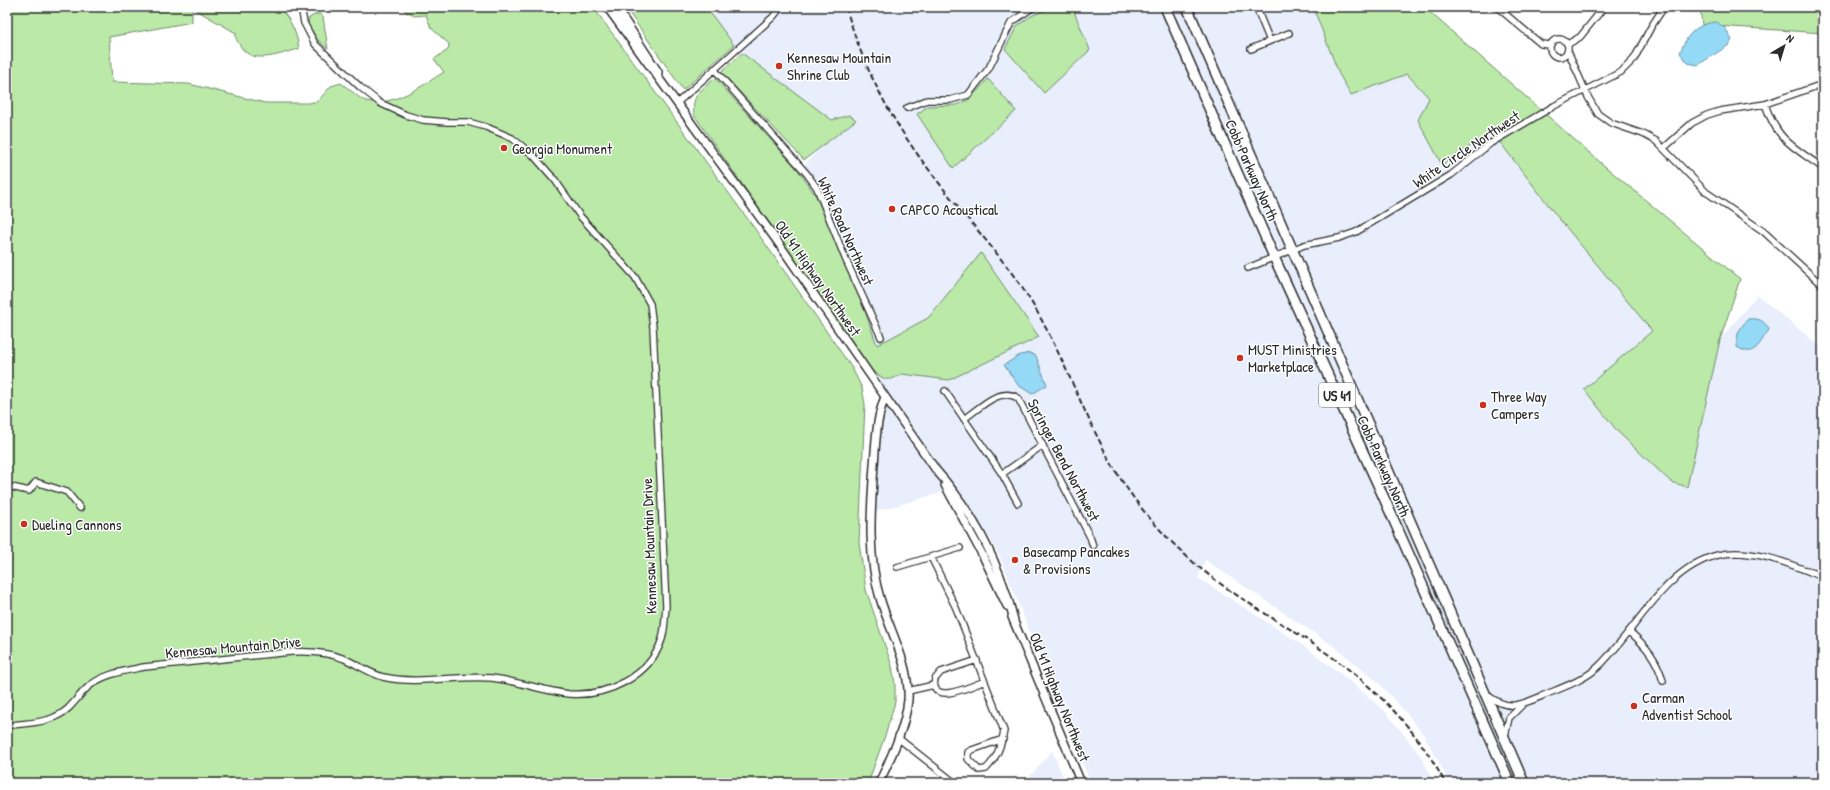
<svg xmlns="http://www.w3.org/2000/svg" width="1830" height="790" font-family="'Patrick Hand',sans-serif">
<style>
.built{fill:#e8eefc}
.green{fill:#bae9a8;stroke:#728a6a}
.water{fill:#94d9f6;stroke:#6a93a5}
.lines{fill:none;stroke-linecap:round;stroke-linejoin:round}
.minor-casing{stroke:#2b2b2b;stroke-width:8}
.tertiary-casing{stroke:#2b2b2b;stroke-width:10}
.primary-casing{stroke:#2b2b2b;stroke-width:12}
.minor{stroke:#fff;stroke-width:5.5}
.tertiary{stroke:#fff;stroke-width:7}
.primary{stroke:#fff;stroke-width:9}
.rail{stroke:#2b2b2b;stroke-width:2;stroke-dasharray:6 3;stroke-linecap:butt}
.poi-dot{fill:#c8321e;stroke:#fff;stroke-width:1.5}
.labels{text-anchor:middle;dominant-baseline:central;stroke-width:3;stroke-linejoin:round;paint-order:stroke}
.shield{fill:#fff;stroke:#6b6b6b;stroke-width:1}
.shield-label{font-size:14px;font-weight:bold;fill:#2b2b2b}
.poi-label{font-size:15px;fill:#2b2b2b;stroke:#fff;text-anchor:start}
.street-label{font-size:15px;fill:#2b2b2b;stroke:#fff}
</style>
<rect width="100%" height="100%" fill="#fff"/>
<filter id="ink" filterUnits="userSpaceOnUse"><feTurbulence type="fractalNoise" baseFrequency=".025" numOctaves="2"/><feDisplacementMap in="SourceGraphic" scale="8" xChannelSelector="R" yChannelSelector="G"/><feConvolveMatrix kernelMatrix="1 2 1 2 8 2 1 2 1" color-interpolation-filters="sRGB"/></filter>
<g filter="url(#ink)">
<path class="built" d="M700 7H1156L1159 13 1177 7H1313L1339 74H1407L1429 98 1492 132 1556 215 1652 331 1584 390 1671 482 1687 487 1720 340 1757 295 1823 349V783H1450L1425 737 1408 715 1379 683 1335 647 1205 560 1198 578 1304 646 1346 678 1384 710 1420 755 1435 783H1091L1058 706 1003 564 991 540 958 488 874 512 875 473 880 398 866 303 800 171 836 128 734 45Z
M1052 751 1066 783H1024Z"/>
<path class="green" d="M7 7H192V22L109 37 112 82 189 84 265 103H309L318 101 331 86 341 83C347 87 361 100 366 101 393 107 422 86 444 72L434 59 448 50 449 44 431 28 426 15 414 16 409 12 407 13 402 7H593L755 229 852 368 862 388 865 404 859 543 866 590 892 666 895 684V702L886 733 868 783H7Z
M196 7H279C290 19 297 32 299 49 282 53 253 66 241 47 238 42 235 39 236 33L196 10Z
M625 7H706L734 45 683 90Z
M1052 7H1072L1090 50 1044 93 1005 49 1017 26 1031 16Z
M1313 7H1424L1601 163 1740 279 1720 340 1687 487 1671 482 1618 432 1584 389 1652 331 1556 215 1492 132 1442 165 1418 120 1429 98 1407 74 1351 95 1339 74Z
M1700 7H1823V33L1702 25Z
M316 14H320L323 17 328 49 318 40 308 24 309 18Z
M742 53 832 120 849 115 856 120 804 160 721 72Z
M715 78 798 170 816 196 863 306 877 345 928 318 981 253 1039 337 949 380 902 374 892 379H885L873 372 694 115C691 94 701 91 715 78Z
M988 79 1016 111 953 168 917 114 928 106 957 105 970 99Z"/>
<path class="water" d="M1717 22 1725 28 1732 40 1729 45 1698 65 1688 63 1680 53C1686 35 1697 23 1717 22Z
M1748 319C1758 318 1765 320 1769 330 1759 343 1755 359 1737 347 1736 334 1739 329 1748 319Z
M1030 353 1036 356 1047 385 1032 394 1018 385 1004 365 1020 355Z"/>
<g class="lines">
<g class="minor-casing">
<path id="minor" d="M1256 7 1270 41
M1497 7 1541 44 1550 45
M1550 48a9 9 0 1 1 18 0a9 9 0 1 1-18 0Z
M1568 44 1580 37 1604 7
M1251 49 1289 33
M1568 51 1588 97 1598 114 1611 123 1643 134 1656 141 1706 192 1763 231 1823 286
M714 69 807 174 817 188 845 258 881 337
M677 103 773 17 781 7
M1765 104C1777 141 1794 147 1823 168
M907 108 927 100H950L968 95 989 68 1011 23 1033 7
M1664 148 1692 123 1707 115 1720 111 1765 104 1823 84
M1248 268 1304 245 1339 238 1356 232 1451 175 1491 143 1554 106 1621 72 1634 59 1651 27 1664 7
M945 391 1002 474 1018 503
M964 419C979 409 999 386 1018 398L1090 537 1093 546
M1002 474 1043 445
M7 486 29 491 36 482 67 492 80 508
M931 557 956 608 1004 731C1001 746 997 758 986 769L979 770 968 759V752L972 750 1003 739
M897 567 960 548
M1629 631C1646 646 1657 659 1663 681
M977 660 941 672 935 679C929 707 974 685 985 681
M908 691 934 685
M1487 695C1508 711 1519 706 1542 696 1561 688 1583 681 1598 667 1636 631 1664 568 1718 555 1751 547 1793 565 1823 577
M7 726C22 723 41 724 55 717 71 710 75 699 87 688 102 674 124 671 144 667L291 652C309 651 328 652 345 659 358 665 369 673 383 677 419 685 456 675 492 678 518 681 543 691 569 694 606 697 650 677 662 639 665 629 665 617 666 606L653 327 650 304 635 277 580 216 555 180 533 155 512 138 486 127 468 122H447L423 120 406 115 380 103 360 87 315 44 304 23 301 7
M1505 736 1509 718 1522 705
M898 738 955 783"/>
</g>
<g class="tertiary-casing">
<path id="tertiary" d="M607 7 777 241 936 470C974 513 1000 565 1014 620
M616 7 658 72
M945 485 983 556 1007 606
M1012 617 1081 783
M879 783C891 757 905 729 908 700 910 664 890 632 880 598 867 555 871 509 874 465 876 441 876 419 885 397"/>
</g>
<g class="primary-casing">
<path id="primary" d="M1165 7 1274 257 1384 498 1510 783
M1187 7 1524 783"/>
</g>
<use href="#minor" class="minor"/>
<use href="#tertiary" class="tertiary"/>
<use href="#primary" class="primary"/>
<path class="rail" d="M846 7C863 69 893 124 933 175 962 214 996 249 1023 289 1055 337 1074 391 1100 442 1120 483 1147 519 1180 550 1225 594 1282 621 1332 657 1378 690 1419 732 1445 783"/>
</g>
</g>
<g class="poi-dot">
<circle cx="779" cy="66" r="4"/>
<circle cx="504" cy="148" r="4"/>
<circle cx="892" cy="209" r="4"/>
<circle cx="1240" cy="358" r="4"/>
<circle cx="1483" cy="405" r="4"/>
<circle cx="24" cy="524" r="4"/>
<circle cx="1015" cy="560" r="4"/>
<circle cx="1634" cy="706" r="4"/>
</g>
<g class="labels">
<rect class="shield" x="1319" y="383" width="36" height="24" rx="3"/>
<g class="shield-label">
<text x="1337" y="395">US 41</text>
</g>
<g class="poi-label">
<text x="787" y="57">Kennesaw Mountain<tspan x="787" dy="17">Shrine Club</tspan></text>
<text x="512" y="148">Georgia Monument</text>
<text x="900" y="209">CAPCO Acoustical</text>
<text x="1248" y="349">MUST Ministries<tspan x="1248" dy="17">Marketplace</tspan></text>
<text x="1491" y="396">Three Way<tspan x="1491" dy="17">Campers</tspan></text>
<text x="32" y="524">Dueling Cannons</text>
<text x="1023" y="551">Basecamp Pancakes<tspan x="1023" dy="17">&amp; Provisions</tspan></text>
<text x="1642" y="697">Carman<tspan x="1642" dy="17">Adventist School</tspan></text>
</g>
<g class="street-label">
<text transform="translate(1466 149) rotate(-34)">White Circle Northwest</text>
<text transform="translate(1252 170) rotate(66)">Cobb Parkway North</text>
<text transform="translate(846 231) rotate(66)">White Road Northwest</text>
<text transform="translate(818 278) rotate(55)">Old 41 Highway Northwest</text>
<text transform="translate(1064 460) rotate(62)">Springer Bend Northwest</text>
<text transform="translate(1384 466) rotate(66)">Cobb Parkway North</text>
<text transform="translate(649 546) rotate(-92)">Kennesaw Mountain Drive</text>
<text transform="translate(233 647) rotate(-5)">Kennesaw Mountain Drive</text>
<text transform="translate(1060 697) rotate(68)">Old 41 Highway Northwest</text>
</g>
</g>
<rect width="1830" height="790" fill="none" stroke="#fff" stroke-width="24"/>
<rect x="12" y="12" width="1806" height="766" fill="none" stroke="#2b2b2b" stroke-width="1.5" filter="url(#ink)"/>
<g transform="translate(1784 46) rotate(38)" stroke="#ffffff" stroke-width="3" paint-order="stroke">
<path d="M0-3L7 15L0 10L-7 15Z" fill="#2b2b2b"/>
<text y="-6" font-size="11" font-weight="bold" text-anchor="middle" fill="#2b2b2b">N</text>
</g>
</svg>
